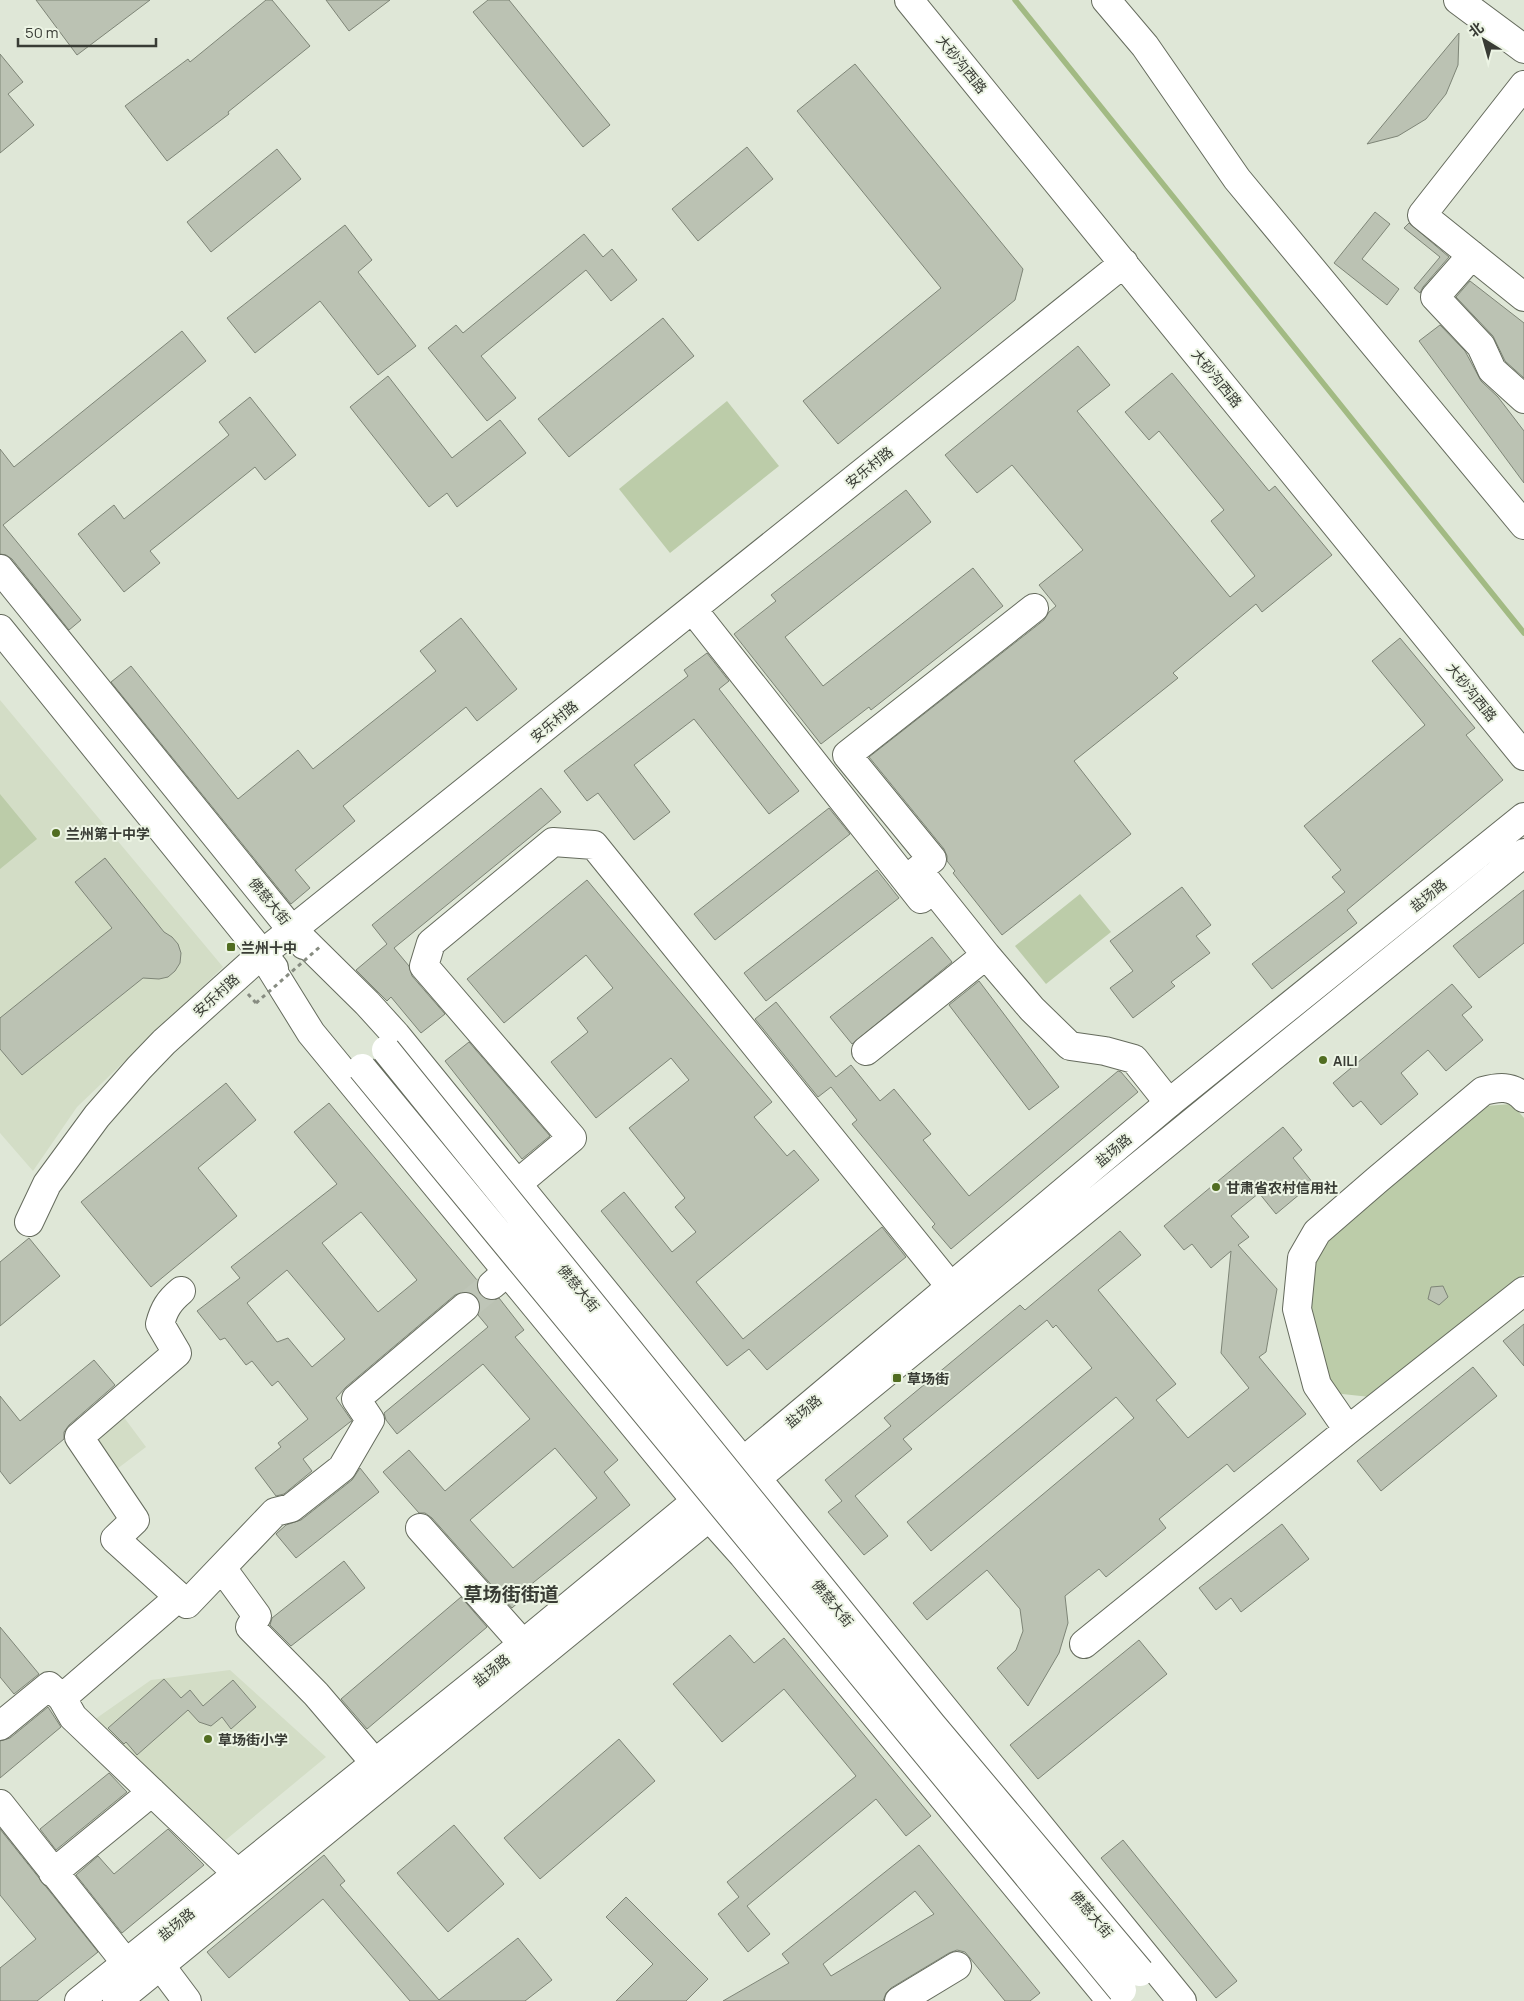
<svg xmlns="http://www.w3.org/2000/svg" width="1524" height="2001" font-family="Manrope,'Noto Sans SC',sans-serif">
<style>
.built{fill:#d3ddc6}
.green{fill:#bccca9}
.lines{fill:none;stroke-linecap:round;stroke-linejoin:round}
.stream{stroke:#a2ba83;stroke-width:5.5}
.building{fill:#bbc2b3;stroke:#7e8577;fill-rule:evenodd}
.minor-tunnel{stroke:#bec5b7;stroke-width:28;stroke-dasharray:28 14;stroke-linecap:butt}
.minor-casing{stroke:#656b5d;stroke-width:30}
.major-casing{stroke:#656b5d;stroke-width:30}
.path{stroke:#878c81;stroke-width:3;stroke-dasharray:4 4;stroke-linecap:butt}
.minor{stroke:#fff;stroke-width:28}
.major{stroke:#fff;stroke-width:28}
.major-bridge-casing{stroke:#656b5d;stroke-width:30;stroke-linecap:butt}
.path-bridge{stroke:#878c81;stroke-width:3;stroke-dasharray:4 4;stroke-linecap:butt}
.major-bridge{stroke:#fff;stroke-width:28}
.poi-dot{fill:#516d21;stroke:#ecf4e4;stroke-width:2}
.labels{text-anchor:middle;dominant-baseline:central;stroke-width:4;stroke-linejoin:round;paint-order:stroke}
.street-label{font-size:14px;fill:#393c35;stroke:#ecf4e4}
.poi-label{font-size:14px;font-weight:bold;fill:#393c35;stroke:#ecf4e4;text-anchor:start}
.district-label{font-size:19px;font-weight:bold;fill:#393c35;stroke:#ecf4e4}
</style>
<rect width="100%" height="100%" fill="#dfe7d7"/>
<path class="built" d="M0 700 223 967 77 1107 33 1171 0 1133Z
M120 1412 146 1447 109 1475 86 1439Z
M230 1670 326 1757 222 1843 91 1722 151 1680Z"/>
<path class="green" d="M727 401 779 466 670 553 619 489Z
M0 794 37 839 0 869Z
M1080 894 1111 932 1046 984 1015 946Z
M1512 1104 1524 1118V1274L1370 1397 1333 1393 1311 1323 1313 1258 1331 1229 1485 1106Z"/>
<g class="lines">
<path class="stream" d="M1015 0 1524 633"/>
</g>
<path class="building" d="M36 0H150L77 55Z
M266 0H272L310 46 228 112 229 114 167 161 125 106 188 59 190 62Z
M326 0H390L349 31Z
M488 0H509L610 125 583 147 473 12Z
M1459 33 1458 65 1446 94 1426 119 1398 136 1367 144Z
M0 54 23 82 8 94 34 125 0 153Z
M855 64 1023 269 1015 300 838 444 803 401 941 288 797 111Z
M747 147 773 179 698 241 672 209Z
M277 149 301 179 211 252 187 222Z
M1375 212 1390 224 1362 259 1399 289 1387 305 1334 263Z
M1409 223 1449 257 1423 287 1420 293 1414 288 1440 257 1404 228Z
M345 225 372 260 358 272 416 346 378 375 320 301 255 353 227 318Z
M584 234 603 257 612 249 637 280 611 301 586 270 481 356 516 398 487 421 428 348 456 325 463 333Z
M1470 281 1524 323V378L1505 361 1493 336 1456 297Z
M663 318 694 356 569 457 538 419Z
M1440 325 1465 351 1481 381 1498 397 1524 431V483L1419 341Z
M182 331 206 361 3 525 81 620 69 630 12 559 6 555 0 554V449L14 467Z
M1078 346 1110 385 1077 411 1230 597 1255 576 1211 521 1224 510 1159 431 1149 440 1125 412 1172 373 1269 491 1275 486 1332 555 1262 612 1256 604 1173 673 1178 678 1074 761 1131 834 1002 935 953 873 955 871 947 861V856L944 849 869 757 1044 620 1049 612 1056 606 1039 585 1083 550 1012 465 977 493 945 455Z
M388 376 452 458 500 420 526 453 457 507 447 493 429 507 350 407Z
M250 397 296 455 265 480 255 467 150 551 160 563 124 592 78 534 114 505 124 519 229 435 219 422Z
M906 490 931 522 785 637 823 686 973 568 1003 606 871 710 869 707 821 744 734 634 776 601 771 595Z
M461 618 517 689 477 721 466 707 343 806 355 821 295 870 310 888 291 904 111 682 131 666 238 799 298 750 313 769 436 671 420 651Z
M1400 638 1475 728 1466 735 1503 780 1347 910 1357 923 1272 989 1252 964 1345 892 1332 877 1341 870 1304 826 1425 725 1372 661Z
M707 653 729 681 719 689 799 791 769 814 694 719 634 765 670 812 634 840 598 793 587 801 564 771 688 676 684 670Z
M541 788 561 812 394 948 409 966 412 976 445 1014 421 1033 391 997 387 1001 356 970 387 944 372 925Z
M829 808 850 834 715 940 694 914Z
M105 858 164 932 172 937 178 944 181 953 180 963 175 971 168 977 159 979 143 978 22 1075 0 1049V1018L112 928 75 882Z
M877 870 899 898 766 1001 744 973Z
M587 880 772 1102 754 1117 787 1156 794 1150 819 1180 696 1282 743 1339 882 1227 906 1257 767 1370 749 1349 727 1366 601 1211 624 1192 672 1252 696 1232 675 1207 685 1198 629 1128 689 1080 671 1058 596 1118 551 1062 588 1032 577 1018 613 988 586 955 504 1023 467 979Z
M1182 887 1211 925 1196 936 1210 953 1171 982 1175 986 1133 1018 1110 988 1133 971 1110 941Z
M1524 890V943L1479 978 1453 946Z
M932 937 952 962 852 1044 830 1017Z
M979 981 1059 1087 1029 1110 949 1005Z
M1452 984 1472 1007 1462 1015 1483 1040 1446 1071 1428 1050 1401 1073 1418 1094 1381 1125 1361 1101 1353 1107 1333 1083Z
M776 1002 836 1077 851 1065 880 1101 894 1089 931 1134 923 1140 969 1196 1118 1071 1121 1072 1138 1092 951 1249 932 1227 935 1224 852 1124 857 1120 831 1087 818 1097 755 1019Z
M469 1042 550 1136 522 1159 445 1061Z
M226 1083 256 1120 198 1168 237 1216 151 1287 81 1202Z
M329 1103 477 1280V1288L481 1296 487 1300H494L499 1298 524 1330 515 1337 618 1460 604 1472 630 1505 529 1586 532 1590 512 1608 432 1518 425 1513H419L383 1472 409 1450 445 1491 530 1419 483 1364 397 1434 386 1420 384 1413 488 1327 478 1315 480 1305 477 1297 471 1293 463 1292 455 1295 346 1387 336 1398 352 1421 350 1422 303 1459 312 1471 284 1494 276 1496 255 1468 281 1447 278 1443 308 1419 278 1381 272 1386 252 1361 246 1365 225 1338 220 1340 197 1311 240 1278 231 1267 337 1184 294 1132ZM361 1212 417 1280 378 1312 322 1243ZM287 1270 345 1339 312 1367 288 1338 277 1342 247 1303ZM555 1448 597 1498 513 1568 470 1520Z
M1283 1127 1302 1150 1293 1158 1313 1183 1276 1214 1259 1193 1231 1216 1249 1237 1238 1245 1277 1289 1266 1352 1259 1357 1306 1414 1234 1472 1227 1464 1159 1519 1166 1528 1106 1577 1099 1569 1065 1596 1068 1623 1059 1653 1028 1706 997 1668 1016 1650 1023 1631 1020 1609 987 1570 927 1620 913 1603 1134 1418 1116 1397 931 1551 907 1522 1092 1368 1056 1325 1053 1328 1047 1320 903 1439 912 1449 855 1496 888 1536 864 1555 828 1512 842 1501 825 1480 891 1426 884 1418 1020 1305 1025 1310 1120 1231 1141 1255 1098 1290 1176 1384 1156 1400 1188 1438 1249 1388 1221 1353 1231 1251 1211 1268 1192 1244 1184 1250 1164 1226Z
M29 1238 60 1276 0 1326V1262Z
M1443 1286 1448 1297 1439 1305 1428 1299 1431 1287Z
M1524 1324V1366L1503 1341Z
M94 1360 115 1385 69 1425 64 1432V1439L10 1484 0 1471V1396L20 1421Z
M1473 1367 1497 1396 1381 1491 1357 1461Z
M360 1468 379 1492 296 1558 276 1534 286 1525 301 1520 352 1480Z
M1282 1524 1309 1559 1241 1612 1231 1598 1216 1610 1199 1588Z
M344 1561 365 1588 291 1646 270 1625 272 1618Z
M461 1597 487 1627 367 1729 341 1699Z
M0 1627 39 1674 14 1694 0 1677Z
M730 1635 754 1663 784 1638 931 1816 906 1836 876 1799 747 1906 770 1934 748 1952 718 1914 739 1897 727 1882 856 1776 784 1689 722 1742 673 1684Z
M1139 1640 1167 1674 1038 1779 1010 1745Z
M164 1679 181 1698 190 1690 203 1706 233 1680 256 1707 231 1729 222 1717 211 1726 199 1722 188 1710 137 1755 126 1742 124 1744 108 1728Z
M48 1707 61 1727 0 1778V1741L10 1738Z
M619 1739 655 1781 540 1879 504 1838Z
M109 1773 127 1792 56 1850 40 1829Z
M454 1825 504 1884 448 1932 397 1873Z
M0 1829 98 1952 37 2001H0V1968L36 1939 0 1895Z
M168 1829 204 1865 122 1933 76 1875 98 1856 114 1874Z
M1123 1840 1237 1981 1216 1998 1101 1858Z
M919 1845 1040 1993 1030 2001H1005L970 1958 965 1952 957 1950 949 1953 891 1988 886 1993 883 2001H723L789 1963 782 1954ZM915 1891 934 1914 831 1976 823 1964Z
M324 1855 345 1881 340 1885 439 2000 518 1938 552 1980 525 2001H410L323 1899 229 1978 207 1952Z
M626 1897 708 1979 686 2001H616L653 1964 606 1917Z"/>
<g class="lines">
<path class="minor-tunnel" d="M465 1307 492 1285"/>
<g class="minor-casing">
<path id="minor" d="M909 0 1524 756
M1106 0 1145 46 1237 179 1524 525
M1458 0 1524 49
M1524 85 1422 215 1524 297
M1472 255 1435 297 1481 346 1492 370 1524 399
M693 610 921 899
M986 955 918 870 932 859 847 755 1034 608
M866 1051 986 955 1032 1009 1070 1046 1105 1051 1134 1059 1169 1103
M517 1184 572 1138 424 966 431 943 553 842 594 845 950 1286
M29 1222 47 1184 97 1116 139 1068 164 1042 262 954 1124 263
M492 1285 507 1272
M181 1291C169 1301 164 1309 160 1324L177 1353 79 1437 135 1520 115 1539 187 1604 275 1512 291 1508 342 1468 370 1420 356 1399 465 1307
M1348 1430 1317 1385 1297 1309 1302 1258 1317 1232 1377 1180 1483 1091C1498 1087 1512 1085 1524 1098
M420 1528 523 1644
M222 1568 257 1616 250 1627 316 1694 375 1763
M1084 1644 1348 1430 1524 1291
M62 1698 179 1597
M0 1726 49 1686 62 1698 73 1717 238 1874
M0 1804 126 1963
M53 1873 152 1792
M160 1965 187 2001
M899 2001 957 1966"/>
</g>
<g class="major-casing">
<path id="major" d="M0 569 304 945
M0 629 274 968
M293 930 367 1003 396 1035 1182 2001
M262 954 311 1033 710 1518 743 1555 1111 2001
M79 2001 523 1644 696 1501 1169 1103 1524 817
M117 2001 1271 1058 1524 853"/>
</g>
<path class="path" d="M248 994 256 1003"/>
<use href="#minor" class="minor"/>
<use href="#major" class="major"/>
<g class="major-bridge-casing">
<path id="major-bridge" d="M386 1050 932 1725 1140 1972
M362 1068 1122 1990"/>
</g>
<path class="path-bridge" d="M256 1003 322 945"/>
<use href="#major-bridge" class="major-bridge"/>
</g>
<g class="poi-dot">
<circle cx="56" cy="833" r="5"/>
<rect x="226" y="942" width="10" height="10" rx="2.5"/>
<circle cx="1323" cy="1060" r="5"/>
<circle cx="1216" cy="1187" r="5"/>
<rect x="892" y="1373" width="10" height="10" rx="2.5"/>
<circle cx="208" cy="1739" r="5"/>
</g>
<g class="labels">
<g class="street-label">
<text transform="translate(962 64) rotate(51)">大砂沟西路</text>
<text transform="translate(1217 378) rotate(51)">大砂沟西路</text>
<text transform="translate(869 467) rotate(-39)">安乐村路</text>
<text transform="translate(1472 692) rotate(51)">大砂沟西路</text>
<text transform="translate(554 721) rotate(-39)">安乐村路</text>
<text transform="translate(1428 895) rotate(-39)">盐场路</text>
<text transform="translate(270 901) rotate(51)">佛慈大街</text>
<text transform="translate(216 995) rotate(-42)">安乐村路</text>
<text transform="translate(1113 1150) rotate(-40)">盐场路</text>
<text transform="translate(579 1288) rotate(51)">佛慈大街</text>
<text transform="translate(803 1411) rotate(-40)">盐场路</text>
<text transform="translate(833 1603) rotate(51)">佛慈大街</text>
<text transform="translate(491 1670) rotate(-39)">盐场路</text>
<text transform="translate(1092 1914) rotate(50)">佛慈大街</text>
<text transform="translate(176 1924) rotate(-39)">盐场路</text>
</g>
<g class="poi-label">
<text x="66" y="833">兰州第十中学</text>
<text x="241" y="947">兰州十中</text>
<text x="1333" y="1060">AILI</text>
<text x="1226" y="1187">甘肃省农村信用社</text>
<text x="907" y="1378">草场街</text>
<text x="218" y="1739">草场街小学</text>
</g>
<g class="district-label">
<text x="511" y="1594">草场街街道</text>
</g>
</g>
<g transform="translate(1484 40) rotate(323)" stroke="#ecf4e4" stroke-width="4" paint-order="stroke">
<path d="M0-4L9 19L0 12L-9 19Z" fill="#393c35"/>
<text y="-8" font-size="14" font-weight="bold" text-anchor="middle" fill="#393c35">北</text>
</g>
<path d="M18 38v8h138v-8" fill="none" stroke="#393c35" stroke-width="2.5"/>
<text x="25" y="38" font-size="15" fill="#393c35" stroke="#ecf4e4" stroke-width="4" paint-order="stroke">50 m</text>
</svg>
